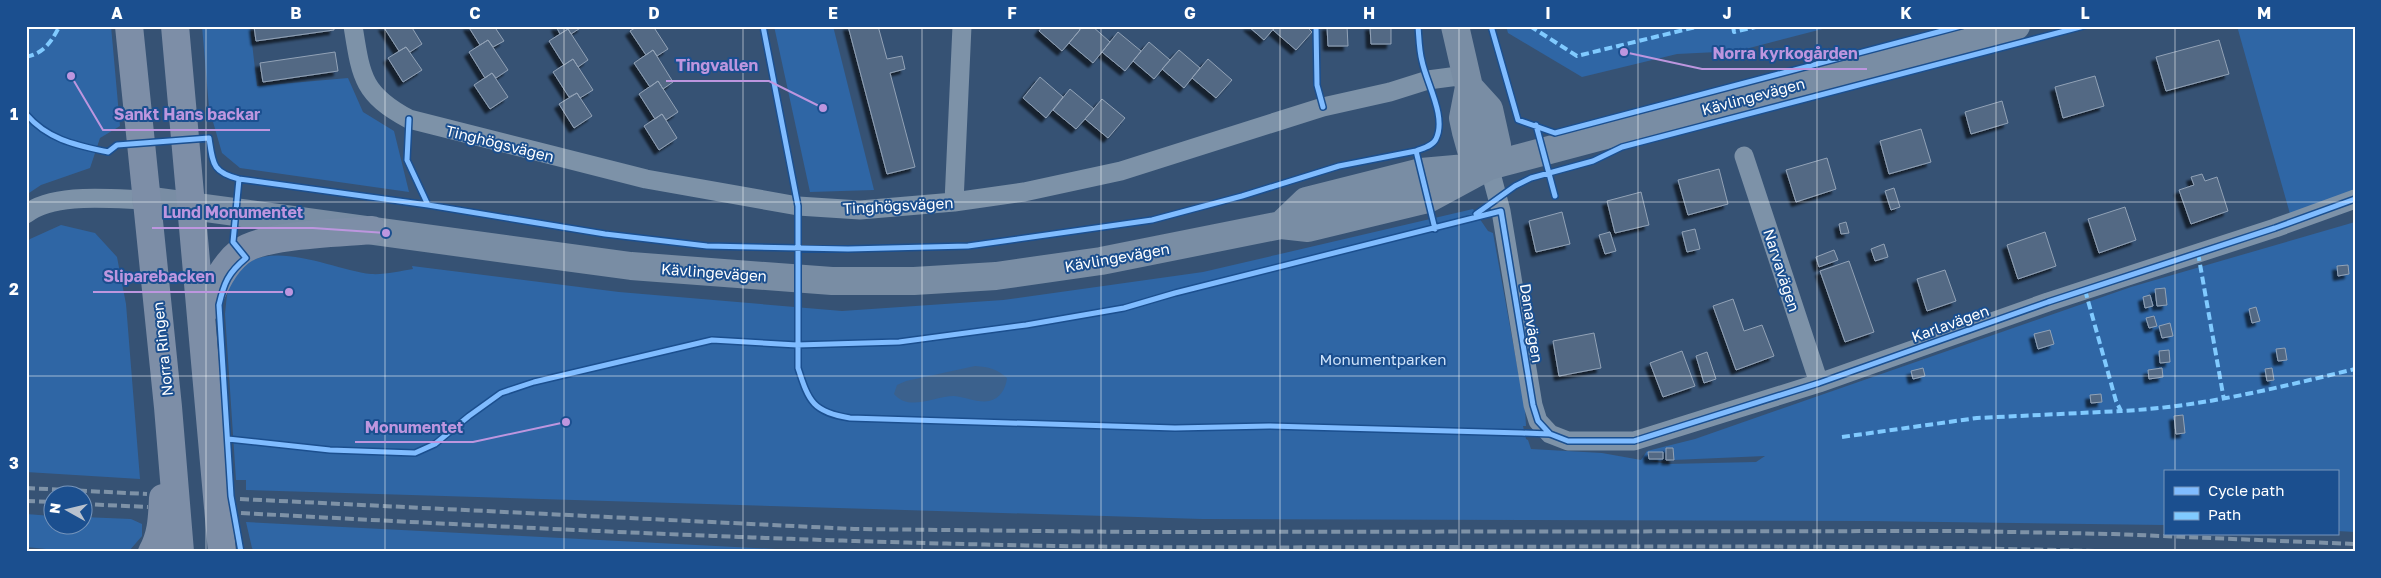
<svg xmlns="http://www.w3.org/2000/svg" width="2381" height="578" font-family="'Golos Text',sans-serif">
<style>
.green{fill:#2f66a5;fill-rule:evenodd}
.water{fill:#3b618d}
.building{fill:#526984;stroke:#92a2b6;filter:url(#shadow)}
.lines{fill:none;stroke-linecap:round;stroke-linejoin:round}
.street{stroke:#7d92a8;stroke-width:19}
.secondary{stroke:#798da4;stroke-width:28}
.primary{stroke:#7d8ea7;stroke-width:28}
.rail{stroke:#7e92a7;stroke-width:4;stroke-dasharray:9 4;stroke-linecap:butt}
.quiet{stroke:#80caff;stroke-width:4;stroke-dasharray:8 4;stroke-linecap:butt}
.cycleway-casing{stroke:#1b4f8f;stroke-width:8}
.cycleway{stroke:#80bcff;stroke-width:5}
.grid{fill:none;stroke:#fff;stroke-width:1;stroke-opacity:0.55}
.labels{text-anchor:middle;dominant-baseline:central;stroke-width:4;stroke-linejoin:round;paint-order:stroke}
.street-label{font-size:15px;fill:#fff;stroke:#1b4f8f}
.park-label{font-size:15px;fill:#cfe3fa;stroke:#1b4f8f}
.leader{fill:none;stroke:#bd96df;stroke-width:2}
.callout-dot{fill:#bd96df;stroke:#1b4f8f;stroke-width:2}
.callout-label{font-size:16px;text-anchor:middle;font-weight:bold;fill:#bd96df;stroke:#1b4f8f;stroke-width:4;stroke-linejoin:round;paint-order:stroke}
.neatline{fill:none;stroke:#fff;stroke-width:2}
.grid-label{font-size:16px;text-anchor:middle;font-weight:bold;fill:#fff}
</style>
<defs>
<filter id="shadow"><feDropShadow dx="-4.5" dy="4.5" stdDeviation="1" flood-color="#0009"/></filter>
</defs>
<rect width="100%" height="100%" fill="#365274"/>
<path class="green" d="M26 26H111L120 126 100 138 90 168 41 185 26 195Z
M202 26H250L257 86 348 78 363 112 394 131 409 192 240 168 222 153 209 108Z
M774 26H833L874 190 810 192Z
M1506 26H1834L1738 51 1677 54 1582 77 1508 33Z
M2237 26H2355V199L2292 221Z
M1473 209 1488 231 1493 233 1525 409 1526 426H1523L1526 439 1528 440 1531 449 1602 453 1641 460 1647 451 1695 439 2131 287 2355 222V532L2337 531V472H2165V525L1868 521 1202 519 246 490V480H236L225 314C226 306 226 298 228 291 248 226 327 269 371 274 384 275 400 271 413 269L412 266 619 292 842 311 1003 300 1203 272ZM1765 456 1756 462 1668 464 1650 461Z
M61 225 95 233 117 257 126 304 140 479 26 472V244L30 239Z
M26 514 52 516V526H82L83 517 131 519 142 524V536L129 551 125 552H76L26 547Z
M246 522 834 552H255L252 548Z"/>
<path class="water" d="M975 366C989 367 997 369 1007 378 1006 388 1000 399 989 401 978 403 965 397 954 396 935 396 909 412 894 394L897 385 906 381Z"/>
<path class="building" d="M254 26H334V30L256 41Z
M383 26H411L422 44 410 52 406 47 399 51Z
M468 26H494L504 41 493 47 488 40 480 45Z
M556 26H582V27L571 34 568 29 560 34Z
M638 26H653L668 49 657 56 653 50 646 55 630 31Z
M848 26H878L887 59 902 56 905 69 890 73 915 167 887 174Z
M1043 26H1076L1080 30 1062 51 1039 31Z
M1083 26H1092L1110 42 1093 63 1069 43Z
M1248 26H1276L1264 40Z
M1276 26H1306L1312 32 1296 50 1273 30Z
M1327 26H1347L1348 46H1328Z
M1370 26H1391V44H1371Z
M568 29 588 60 578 67 573 59 564 65 549 41Z
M1118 32 1141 51 1125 71 1102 52Z
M488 40 508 70 496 78 492 73 485 78 469 52Z
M2219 40 2229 74 2166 91 2156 57Z
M1149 42 1170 60 1154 79 1133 61Z
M406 47 422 70 403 82 388 58Z
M653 50 673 82 663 89 658 81 650 87 634 63Z
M1179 50 1200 68 1184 88 1162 69Z
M335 52 338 71 263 82 260 63Z
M573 59 593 90 580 98 577 93 569 97 553 72Z
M1208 59 1232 80 1216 98 1192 78Z
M492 73 508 97 490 109 474 85Z
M2095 76 2104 106 2063 118 2055 87Z
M1040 77 1063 97 1046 118 1023 98Z
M658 81 678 112 666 120 662 114 655 119 639 94Z
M1070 89 1094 109 1076 129 1053 110Z
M577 93 592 116 574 128 559 104Z
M1102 99 1125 118 1108 138 1085 119Z
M2002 101 2008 123 1971 134 1965 112Z
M662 114 677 138 659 150 644 126Z
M1921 129 1931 162 1889 174 1880 141Z
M1827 158 1836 189 1796 202 1786 170Z
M1719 169 1728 204 1688 215 1678 180Z
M2202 174 2205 181 2217 177 2228 211 2191 224 2179 190 2194 185 2191 177Z
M1894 188 1900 207 1891 210 1885 191Z
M1641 192 1649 225 1615 233 1607 201Z
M2125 207 2136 240 2099 253 2088 219Z
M1562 212 1570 244 1536 252 1529 221Z
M1846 222 1849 233 1841 234 1839 224Z
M1695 229 1700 249 1687 252 1682 232Z
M1610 232 1616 251 1605 254 1599 235Z
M2045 232 2056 266 2018 279 2007 245Z
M1884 244 1888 257 1875 261 1871 249Z
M1834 250 1838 260 1819 267 1816 257Z
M1849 261 1874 332 1845 342 1820 271Z
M2348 265 2349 274 2338 276 2337 266Z
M1945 270 1956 301 1927 311 1917 279Z
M2165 288 2167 305 2157 306 2155 289Z
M2150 295 2153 306 2145 308 2143 297Z
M1733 299 1744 331 1762 325 1774 356 1736 370 1713 306Z
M2256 307 2260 321 2252 323 2249 309Z
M2154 316 2157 326 2149 328 2146 318Z
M2170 323 2173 336 2162 338 2159 326Z
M2050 330 2054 344 2038 349 2034 334Z
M1594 333 1601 368 1559 376 1553 341Z
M2285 348 2287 360 2278 361 2276 349Z
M2169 350 2170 362 2160 363 2159 351Z
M1682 351 1695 386 1663 397 1650 363Z
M1707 352 1716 379 1704 383 1696 356Z
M1923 368 1925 376 1913 379 1911 371Z
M2162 368 2163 377 2149 379 2148 370Z
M2272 368 2274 380 2267 381 2265 369Z
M2101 394 2102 402 2091 403 2090 395Z
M2183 415 2185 433 2176 434 2174 416Z
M1666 448H1673L1674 460H1666Z
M1648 452H1663V459H1649Z"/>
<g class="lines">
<path class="street" d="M353 26C361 76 362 94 409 119L646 179 798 206 860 210 954 202 1024 192 1121 171 1323 107 1390 92 1428 80 1466 75
M1744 156 1819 383
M1489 166 1501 211 1533 405 1538 421 1550 434 1568 441H1634L1819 383 2048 302 2275 228 2355 199
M954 202 962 26
M26 214C54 192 112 199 146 200"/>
<path class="secondary" d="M1455 26 1469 87 1463 118 1466 132 1471 150 1489 166
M1469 87 1489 109 1497 145 1489 166
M146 200 631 266 832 281H914L996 276 1101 261 1281 225 1308 228 1428 199 1489 166
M1281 225 1306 201 1421 172 1489 166 2016 26"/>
<path class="primary" d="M129 26 168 407 180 552
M175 26 222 552
M202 315C212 293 220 268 240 252 263 234 341 233 372 230
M152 552C162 534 162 517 163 498"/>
<path class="rail" d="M26 488 147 494
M240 499 854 529 1133 532 1962 531 2113 534 2355 544
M26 501 52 502
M82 504 148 507
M241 513C539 529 836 544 1134 547 1466 549 1799 542 2131 552"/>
<path class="quiet" d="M1530 26 1577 56 1700 26
M1733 26 1734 32 1760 26
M26 57C43 53 50 44 58 29V26
M2198 253 2224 400
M2085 290 2116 401 2121 411C2201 407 2277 388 2355 369
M1842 437 1977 418 2121 411"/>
<g class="cycleway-casing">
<path id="cycleway" d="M763 26 798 206V368C809 402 813 412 850 418L1175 428 1269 426 1522 433 1550 434 1568 441H1634L1819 383 2048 302 2275 228 2355 199
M1316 26 1317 85 1323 107
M1491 26 1518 120 1555 133 1961 26
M26 114C48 140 76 145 108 152L117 145 209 138C213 164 212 172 239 179L428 205 605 234 707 246 848 249 968 246 1152 220 1242 196 1339 166 1416 151C1423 148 1433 146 1436 139 1447 117 1426 82 1422 61 1419 50 1419 38 1418 26
M409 119 407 160 428 205
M1536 125 1555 196
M1416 151 1435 229
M239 179 233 242 246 258C228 273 224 283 219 305L231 496 241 552
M1476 214 1515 186 1531 178 1593 161 1622 147 2084 26
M228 439 330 450 415 453 435 444 469 416 501 393 534 382 712 340 797 345 899 342 1026 325 1124 308 1175 293 1501 211 1533 405 1538 421 1550 434"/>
</g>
<use href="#cycleway" class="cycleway"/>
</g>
<path class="grid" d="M206 26V552M385 26V552M564 26V552M743 26V552M922 26V552M1101 26V552M1280 26V552M1459 26V552M1638 26V552M1817 26V552M1996 26V552M2175 26V472M26 202H2355M26 376H2355M2175 534V552"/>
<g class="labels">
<g class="street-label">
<text transform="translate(1753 96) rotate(-15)">Kävlingevägen</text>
<text transform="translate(500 143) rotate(14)">Tinghögsvägen</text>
<text transform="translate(898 205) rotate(-3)">Tinghögsvägen</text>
<text transform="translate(1117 257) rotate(-10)">Kävlingevägen</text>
<text transform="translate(1782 270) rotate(72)">Narvavägen</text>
<text transform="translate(714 272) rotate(4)">Kävlingevägen</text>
<text transform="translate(1532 323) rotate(81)">Danavägen</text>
<text transform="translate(1950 323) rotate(-20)">Karlavägen</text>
<text transform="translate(162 349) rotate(-96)">Norra Ringen</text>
</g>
<g class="park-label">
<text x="1383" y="359">Monumentparken</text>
</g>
</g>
<path class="leader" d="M1624 52L1702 69H1867M823 108L769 81H666M71 76L103 130H270M386 233L313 228H152M289 292L224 292H93M566 422L473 442H355"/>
<g class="callout-dot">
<circle cx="1624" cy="52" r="5"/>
<circle cx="823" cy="108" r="5"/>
<circle cx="71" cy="76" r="5"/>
<circle cx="386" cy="233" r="5"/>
<circle cx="289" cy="292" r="5"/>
<circle cx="566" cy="422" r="5"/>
</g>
<g class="callout-label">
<text x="1785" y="59">Norra kyrkogården</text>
<text x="717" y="71">Tingvallen</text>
<text x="187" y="120">Sankt Hans backar</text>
<text x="233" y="218">Lund Monumentet</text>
<text x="159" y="282">Sliparebacken</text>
<text x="414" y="433">Monumentet</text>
</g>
<rect width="2381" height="578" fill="none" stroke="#1b4f8f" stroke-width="55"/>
<rect x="2164" y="470" width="175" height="65" fill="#1b4f8f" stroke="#7695bc"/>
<rect x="2174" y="487" width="25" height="8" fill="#80bcff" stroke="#7695bc"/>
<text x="2208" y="496" font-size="15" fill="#ffffff">Cycle path</text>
<rect x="2174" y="512" width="25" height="8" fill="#80caff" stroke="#7695bc"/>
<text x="2208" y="520" font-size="15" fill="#ffffff">Path</text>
<g transform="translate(68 510) rotate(278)"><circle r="24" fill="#1b4f8f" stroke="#7695bc"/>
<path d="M0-4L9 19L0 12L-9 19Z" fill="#b9c2ce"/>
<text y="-8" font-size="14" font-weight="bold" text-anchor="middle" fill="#ffffff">N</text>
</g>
<rect x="28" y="28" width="2326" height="522" class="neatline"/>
<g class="grid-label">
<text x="117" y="19">A</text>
<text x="296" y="19">B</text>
<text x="475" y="19">C</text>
<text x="654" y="19">D</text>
<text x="833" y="19">E</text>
<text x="1012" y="19">F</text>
<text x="1190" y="19">G</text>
<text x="1369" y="19">H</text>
<text x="1548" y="19">I</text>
<text x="1727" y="19">J</text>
<text x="1906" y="19">K</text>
<text x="2085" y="19">L</text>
<text x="2264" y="19">M</text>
<text x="14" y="120">1</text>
<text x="14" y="295">2</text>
<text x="14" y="469">3</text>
</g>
</svg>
